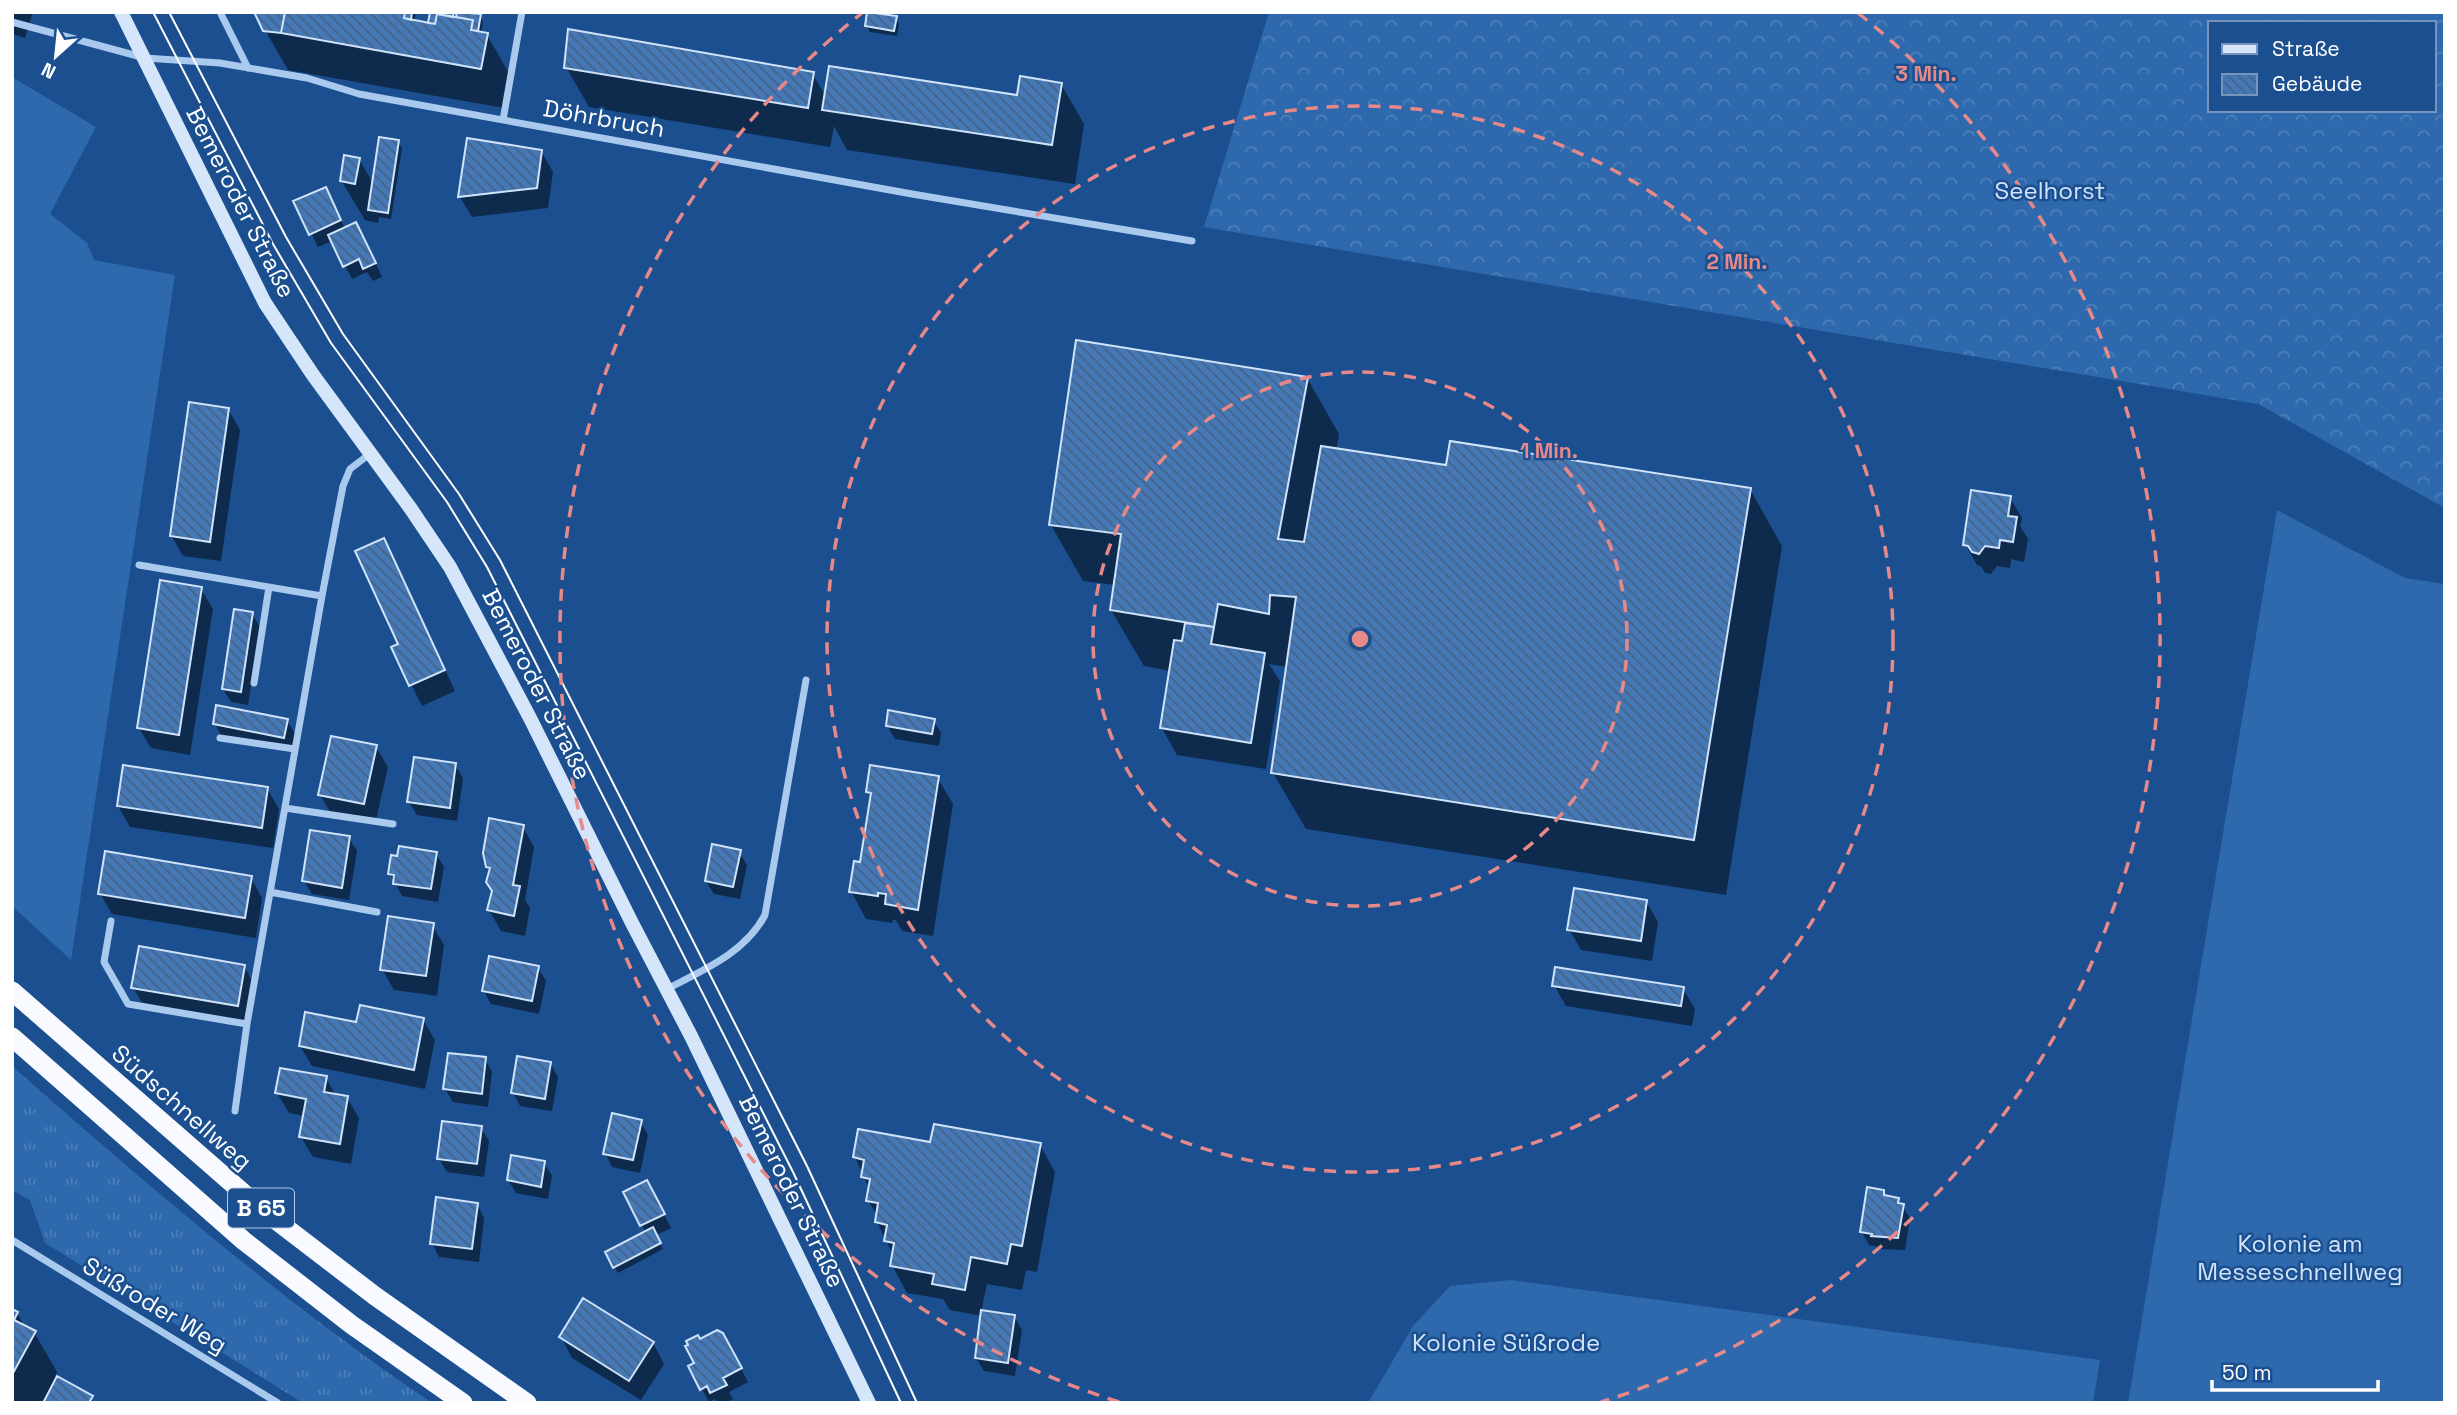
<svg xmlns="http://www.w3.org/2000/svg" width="2457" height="1415" font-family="'Space Grotesk',sans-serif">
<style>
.grass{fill:url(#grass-tufts)}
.forest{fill:url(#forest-crowns);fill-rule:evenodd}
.garden{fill:#2e69ad}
.shadow{fill:#0007}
.building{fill:url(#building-back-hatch);stroke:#cfe3fa;stroke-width:2}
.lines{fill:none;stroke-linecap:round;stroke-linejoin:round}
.minor{stroke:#a9c9ee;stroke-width:7}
.secondary{stroke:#d6e6fa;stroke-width:14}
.trunk{stroke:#f8faff;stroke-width:19}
.tram{stroke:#fff;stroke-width:2}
.ring{fill:none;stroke:#e88989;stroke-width:3.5;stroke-dasharray:12 9}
.labels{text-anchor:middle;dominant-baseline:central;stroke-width:5;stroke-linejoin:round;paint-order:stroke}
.shield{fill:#1b4f8f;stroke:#bbcadd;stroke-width:2}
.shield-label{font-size:23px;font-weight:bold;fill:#fff}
.street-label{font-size:24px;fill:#fff;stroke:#1b4f8f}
.park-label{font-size:24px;fill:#cfe3fa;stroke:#1b4f8f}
.centre{fill:#e88989;stroke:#1b4f8f;stroke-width:3.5}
.ring-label{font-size:21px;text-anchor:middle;font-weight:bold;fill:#e88989;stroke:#1b4f8f;stroke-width:5;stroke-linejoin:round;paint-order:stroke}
</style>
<defs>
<pattern id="grass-tufts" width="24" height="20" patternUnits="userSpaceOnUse" patternTransform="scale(1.75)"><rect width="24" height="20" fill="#2e69ad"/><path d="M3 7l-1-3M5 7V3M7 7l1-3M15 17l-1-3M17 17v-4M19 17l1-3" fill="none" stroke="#4d80b9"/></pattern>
<pattern id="forest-crowns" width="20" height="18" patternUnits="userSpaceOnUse" patternTransform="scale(1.75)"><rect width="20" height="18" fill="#2e69ad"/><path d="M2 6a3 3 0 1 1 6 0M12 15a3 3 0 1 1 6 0" fill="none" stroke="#4d80b9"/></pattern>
<pattern id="building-back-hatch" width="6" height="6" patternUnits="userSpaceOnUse" patternTransform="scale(1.75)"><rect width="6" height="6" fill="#4478b7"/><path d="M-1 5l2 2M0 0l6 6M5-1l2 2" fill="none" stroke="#486282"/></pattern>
</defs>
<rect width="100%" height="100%" fill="#1b4f8f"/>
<path class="grass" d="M12 1066C146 1184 283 1302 432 1403H303L45 1243 30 1200 12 1190Z"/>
<path class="forest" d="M1269 12H2445V508L2258 404 1204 227ZM2210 23H2434V110H2210Z"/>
<path class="garden" d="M12 77 96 127 50 214 87 243 94 260 175 275 71 960 12 906Z
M2277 510 2405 578 2445 584V1403H2128Z
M1511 1280 2100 1360 2093 1403H1368L1413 1326 1450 1286Z"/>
<path class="shadow" d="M12 12H33L25 38 12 34Z
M364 12H416L414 22 429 25 432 12H454L458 18 459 12 480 16 483 22 481 34 487 35 510 75 504 108 288 70 265 30Z
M896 18 899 24 897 36 870 32 867 26Z
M566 67 812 73 826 97H1019L1061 84 1084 124 1075 184 847 150 834 126 830 147 589 107Z
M398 142 402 148 391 219 379 217 378 223 365 220 341 180 359 159 374 185Z
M541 151 553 172 548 208 472 217 460 197Z
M296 202H333L345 229 363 237 382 277 373 281 367 272 352 279 332 241 318 247Z
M1307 378 1339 434 1336 451 1447 467 1750 489 1782 546 1726 895 1306 829 1273 773 1288 667 1269 664 1280 681 1266 769 1177 755 1162 728 1171 671 1144 666 1111 610 1115 585 1083 581 1051 525Z
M228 409 240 430 221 561 183 556 171 535Z
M2010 498 2022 518 2020 526 2028 539 2024 562 2011 559 2010 568 1997 566 1991 574 1985 573 1981 566 1977 565 1965 544Z
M384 540 395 561 455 691 422 706 393 648 400 644Z
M201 589 213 609 190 755 151 748 139 728Z
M252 614 260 627 248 705 231 702 223 689Z
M933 720 941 733 939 746 895 739 887 725Z
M287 721 295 734 291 750 222 737 215 724Z
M376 747 388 767 375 824 332 815 320 795Z
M455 765 463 778 457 821 417 815 409 802Z
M937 777 953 804 933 936 902 931 896 920H893L892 923 866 919 851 891 861 864 872 798 867 791Z
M267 788 279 809 273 848 130 827 118 806Z
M523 827 534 847 525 900 530 908 525 936 501 931 489 910 493 892 488 866Z
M349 838 357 851 349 900 312 894 304 881Z
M739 852 747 865 740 899 714 894 706 881Z
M436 854 444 867 438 902 402 896 390 874Z
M251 878 262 898 256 938 112 914 100 893Z
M1646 901 1658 922 1652 961 1581 950 1569 929Z
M432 925 444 945 437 996 394 990 382 969Z
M244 966 255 987 249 1026 145 1008 133 987Z
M538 968 546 981 539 1014 491 1004 484 991Z
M1554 985 1683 989 1695 1009 1692 1026 1566 1006Z
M423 1020 435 1040 425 1089 312 1066 300 1046 358 1024Z
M485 1059 492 1072 488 1107 453 1102 445 1089Z
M550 1063 558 1077 552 1111 520 1106 513 1092Z
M326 1078 336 1096 347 1098 359 1118 351 1164 313 1157 301 1137 304 1116 289 1113 277 1093Z
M640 1121 648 1135 640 1173 612 1167 605 1153Z
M481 1128 489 1141 484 1177 447 1172 439 1159Z
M932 1144 1040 1145 1055 1172 1037 1272 1026 1270 1022 1290 987 1284 981 1312 1014 1316 1022 1330 1015 1376 984 1371 976 1358 982 1316 950 1310 943 1299 907 1293 892 1265 893 1255 877 1222 878 1217 868 1200 870 1190 855 1157Z
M544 1163 552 1176 548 1199 516 1193 508 1180Z
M1883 1191 1887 1198 1898 1199 1910 1218 1905 1250 1881 1249 1879 1247 1869 1245 1862 1232Z
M625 1193 654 1195 671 1228 656 1235 663 1249 618 1273 608 1253 646 1233Z
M477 1204 484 1218 479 1262 439 1257 432 1243Z
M12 1311 17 1313 25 1327 34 1332 57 1372 55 1377 91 1397 94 1403H12Z
M561 1337 653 1343 664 1364 641 1400 572 1358Z
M700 1341 730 1348 748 1382 729 1392 733 1399 724 1403H718L715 1399 709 1402 702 1389 696 1364Z"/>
<path class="building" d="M254 12H285L281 33 263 31Z
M285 12H405L404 18 435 24 437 14 473 20 471 30 488 33 481 69 281 33Z
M405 12H412L411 20 404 18Z
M430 12H454L453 17 437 14 435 24 428 23Z
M457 12 481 14 478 31 471 30 473 20 456 17Z
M867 12 897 16 894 31 865 26Z
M568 29 814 72 808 108 564 68Z
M829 66 1017 95 1020 76 1062 83 1052 145 822 110Z
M379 137 399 140 388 213 368 210Z
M467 138 542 150 537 188 458 197Z
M344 155 360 158 355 184 340 181Z
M326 187 341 220 309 235 293 201Z
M356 222 376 263 363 269 359 259 343 267 328 235Z
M1076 340 1308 377 1278 539 1304 542 1321 446 1446 465 1450 441 1751 488 1694 840 1271 773 1296 597 1270 595 1269 614 1218 604 1214 627 1110 610 1121 534 1049 525Z
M189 402 229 408 210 542 170 536Z
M1971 490 2011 496 2008 516 2017 517 2013 542 2000 540 1999 548 1985 546 1979 554 1972 552 1968 546 1963 545Z
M384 538 445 670 409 686 391 647 398 644 355 551Z
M160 580 202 587 179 735 137 728Z
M234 609 253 612 241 692 222 689Z
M1185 623 1214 627 1211 644 1265 653 1251 743 1160 728 1174 640 1182 641Z
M216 705 288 719 284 738 213 724Z
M888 710 935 719 932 734 886 726Z
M331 736 377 745 364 804 318 795Z
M414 757 456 763 450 808 407 802Z
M123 765 268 787 262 828 117 806Z
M870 765 939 776 918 910 885 904 886 894 878 893V896L849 892 854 861 860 862 871 793 866 792Z
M489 818 524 825 513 885 520 886 514 916 487 910 492 891 486 882 490 868 486 867 483 853Z
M310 830 350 836 342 888 302 881Z
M712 844 741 850 733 887 705 881Z
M399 846 437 852 431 889 393 884 394 875 388 874 391 855 397 856Z
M105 851 252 876 245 918 98 894Z
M1574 888 1647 900 1641 941 1567 930Z
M388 916 434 923 426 976 380 970Z
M139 946 245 965 238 1006 131 988Z
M489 956 539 966 532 1001 482 991Z
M1555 967 1684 987 1681 1006 1552 986Z
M360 1005 424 1018 414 1070 299 1046 305 1012 356 1022Z
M448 1053 486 1057 482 1094 443 1089Z
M517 1056 551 1062 545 1099 511 1093Z
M280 1068 327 1076 324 1092 348 1096 340 1144 299 1137 306 1099 275 1093Z
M612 1113 642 1120 633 1160 603 1154Z
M442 1121 482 1126 477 1164 437 1159Z
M934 1124 1041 1143 1022 1246 1011 1244 1007 1264 971 1257 965 1290 932 1284 934 1274 890 1266 894 1243 884 1241 887 1225 875 1222 878 1203 866 1201 870 1179 861 1177 864 1160 853 1157 858 1129 930 1142Z
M511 1155 545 1161 541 1187 507 1180Z
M647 1180 665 1214 640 1226 623 1192Z
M1867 1187 1884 1190V1195L1899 1198 1898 1203 1904 1204 1898 1238 1871 1236 1872 1234 1860 1232Z
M436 1197 478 1203 472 1249 430 1244Z
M653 1227 661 1243 613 1268 605 1252Z
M583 1298 654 1342 629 1381 559 1337Z
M12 1309 18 1312 14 1320 36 1331 12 1375Z
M981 1310 1015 1315 1008 1363 975 1358Z
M717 1330 723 1333 742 1368 723 1378 727 1385 710 1393 707 1386 700 1390 688 1366 694 1363 685 1346 688 1345 686 1341 698 1335 700 1339Z
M57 1376 93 1396 89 1403H43Z"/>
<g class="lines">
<path class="minor" d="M220 12 248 68
M12 22 145 58 220 63 307 78 359 94 912 194 1192 241
M503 120 522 12
M139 565 322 596
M254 683 269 587
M220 738 295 749
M285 808 393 824
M270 892 377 912
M111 921 104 962 128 1004 247 1024 322 596 343 486 350 469 371 453
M667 989C703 970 745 953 765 915L806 680
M235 1111 247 1024
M12 1240 278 1403"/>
<path class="secondary" d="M121 12 265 303 313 375 411 509 450 567 530 718 632 923 691 1036 869 1403"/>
<path class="trunk" d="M12 991 264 1211 375 1296 527 1403
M12 1037 244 1241 352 1325 463 1403"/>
<path class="tram" d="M153 12 273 244 331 343 447 502 487 567 793 1172 901 1403
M169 12 286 237 343 334 459 494 500 560 807 1166 917 1403"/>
</g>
<g class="ring">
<circle cx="1360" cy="639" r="267"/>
<circle cx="1360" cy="639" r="533"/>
<path d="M1119 1402A800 800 0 0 1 862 13M1858 13A800 800 0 0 1 1601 1402"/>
</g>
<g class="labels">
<rect class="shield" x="228" y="1188.5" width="66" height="39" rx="5"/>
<g class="shield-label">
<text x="261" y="1208">B 65</text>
</g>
<g class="street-label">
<text transform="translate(604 118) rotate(10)">Döhrbruch</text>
<text transform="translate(241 202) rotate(63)">Bemeroder Straße</text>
<text transform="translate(537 684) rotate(63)">Bemeroder Straße</text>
<text transform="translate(182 1107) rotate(41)">Südschnellweg</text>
<text transform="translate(792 1191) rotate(64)">Bemeroder Straße</text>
<text transform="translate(155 1305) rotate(31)">Süßroder Weg</text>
</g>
<g class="park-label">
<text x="2050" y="190">Seelhorst</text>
<text x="2300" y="1243">Kolonie am<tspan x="2300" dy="28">Messeschnellweg</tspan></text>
<text x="1506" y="1342">Kolonie Süßrode</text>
</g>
</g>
<circle cx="1360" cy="639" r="10" class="centre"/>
<g class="ring-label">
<text x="1926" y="81">3 Min.</text>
<text x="1737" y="269">2 Min.</text>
<text x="1549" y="458">1 Min.</text>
</g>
<rect width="2457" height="1415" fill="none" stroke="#ffffff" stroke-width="28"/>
<rect x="2208" y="21" width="228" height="91" fill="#1b4f8f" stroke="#7695bc" stroke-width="2"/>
<rect x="2222" y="44" width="35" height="10" fill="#d6e6fa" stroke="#7695bc" stroke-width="2"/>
<text x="2272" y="56" font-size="21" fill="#ffffff">Straße</text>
<rect x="2222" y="74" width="35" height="21" fill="url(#building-back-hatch)" stroke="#7695bc" stroke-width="2"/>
<text x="2272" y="91" font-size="21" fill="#ffffff">Gebäude</text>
<g transform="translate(56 56) rotate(207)" stroke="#1b4f8f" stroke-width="5" paint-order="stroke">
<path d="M0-5L12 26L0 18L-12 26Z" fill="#ffffff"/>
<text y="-10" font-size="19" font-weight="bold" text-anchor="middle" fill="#ffffff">N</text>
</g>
<path d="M2212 1380v10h166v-10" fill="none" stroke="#ffffff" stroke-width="3.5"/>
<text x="2222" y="1380" font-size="21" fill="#ffffff" stroke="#1b4f8f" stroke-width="5" paint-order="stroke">50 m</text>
</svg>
